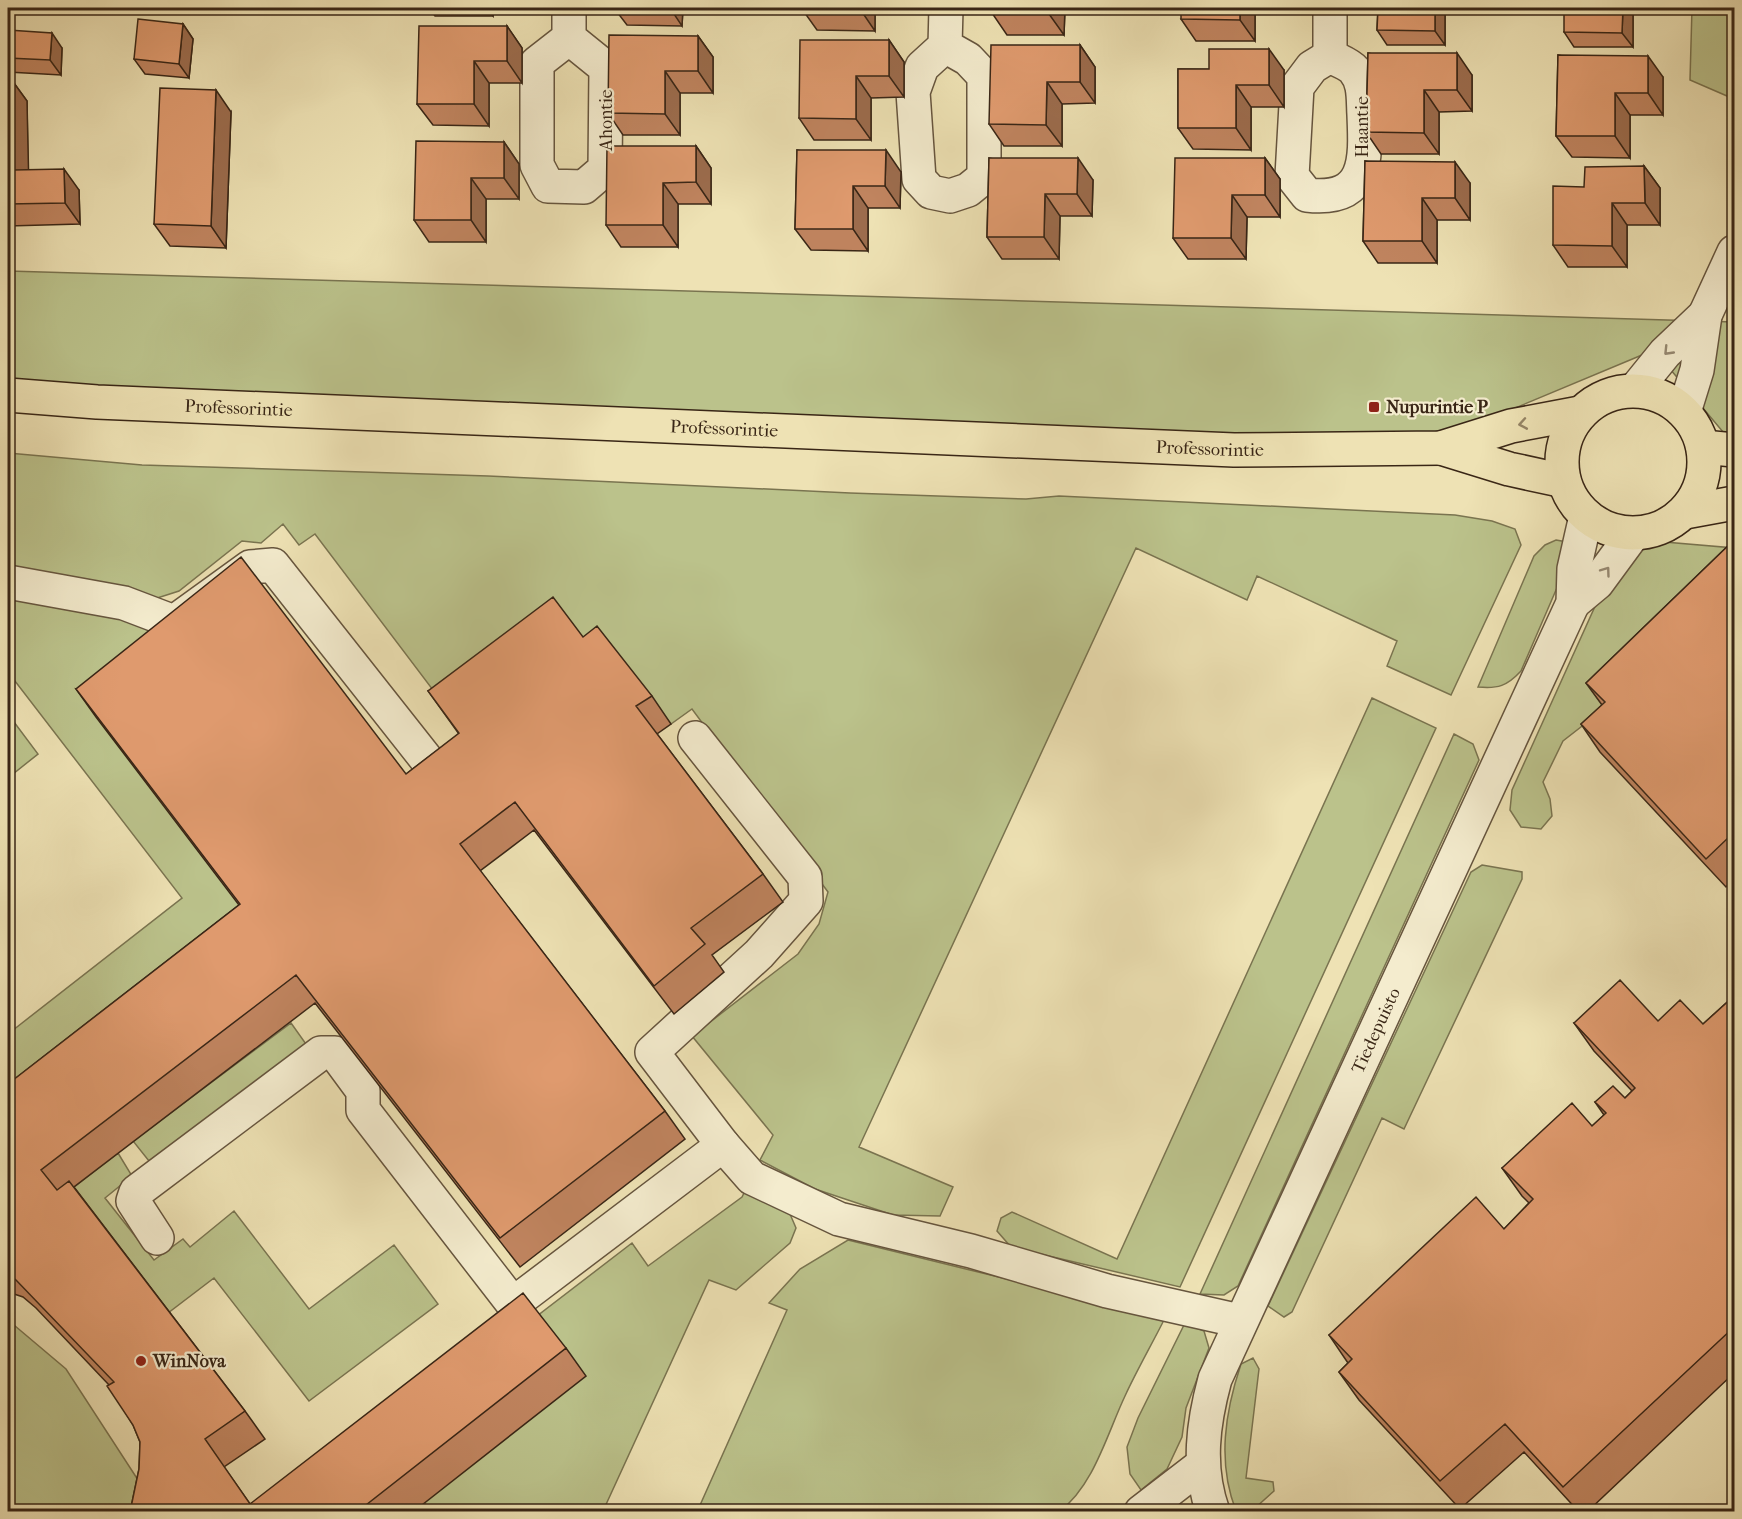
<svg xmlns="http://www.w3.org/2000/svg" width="1742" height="1519" font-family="'IM FELL French Canon',serif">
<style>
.green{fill:#bbc28b;stroke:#7a7450;stroke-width:1.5}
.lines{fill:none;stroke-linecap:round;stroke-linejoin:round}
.minor-casing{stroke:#66553e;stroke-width:36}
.major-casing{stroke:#392616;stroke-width:36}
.minor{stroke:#f4ecce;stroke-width:33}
.major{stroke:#eee2b4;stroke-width:33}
.wall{fill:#c0845f;stroke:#392616;stroke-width:1.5}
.shaded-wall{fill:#9c6c4d;stroke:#392616;stroke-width:1.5}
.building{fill:#df9a6e;stroke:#392616;stroke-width:1.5}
.oneway{stroke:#968972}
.oneway2{stroke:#948465}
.poi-dot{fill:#8f2418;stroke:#f4ecce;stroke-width:2}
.labels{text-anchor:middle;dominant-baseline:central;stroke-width:4.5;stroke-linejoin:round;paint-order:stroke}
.street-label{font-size:18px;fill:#392616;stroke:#f4ecce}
.poi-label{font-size:18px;font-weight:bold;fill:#392616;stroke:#f4ecce;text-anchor:start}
</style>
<rect width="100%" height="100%" fill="#eee2b4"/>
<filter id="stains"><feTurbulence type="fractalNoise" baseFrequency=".00333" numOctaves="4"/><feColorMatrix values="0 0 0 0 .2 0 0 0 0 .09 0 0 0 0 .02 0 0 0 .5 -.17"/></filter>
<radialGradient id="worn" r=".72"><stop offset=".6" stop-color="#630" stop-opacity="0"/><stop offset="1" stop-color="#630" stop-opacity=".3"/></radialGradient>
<path class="green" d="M1692 8H1734V99L1690 80Z
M8 271 1734 322V445L1654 350 1417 449 8 392Z
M8 453 142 465 488 476 850 493 1026 499 1059 496 1455 515 1492 521 1515 529 1521 545 1451 695 1387 666 1397 641 1257 576 1247 600 1136 548 859 1147 953 1187 940 1216 893 1215 815 1189 760 1160 773 1135 692 1036 798 954 819 924 828 892 692 709 671 724 617 655 442 702 315 534 299 545 283 524 261 543 242 541 179 591 148 601 8 566Z
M1556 540 1567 542 1569 560 1521 671C1507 686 1498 689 1478 687L1534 556 1545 545Z
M1641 540 1734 548 1604 709 1563 741 1543 782 1550 799 1552 816 1541 829 1521 827 1510 810 1512 790 1602 591Z
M8 593 134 619 156 637 260 932 8 1127V1034L182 898 8 672Z
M1372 698 1436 728 1180 1287 1011 1247 997 1231 1001 1218 1012 1212 1117 1259Z
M8 714 38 754 8 778Z
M1454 734 1473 744 1479 760 1238 1286 1224 1295 1200 1294Z
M1482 865 1522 872V879L1404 1129 1382 1118 1292 1312 1284 1317 1268 1306 1471 872Z
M291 1023 306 1044 149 1161 133 1141Z
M118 1153 132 1176 105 1198 154 1260 183 1239 190 1247 234 1211 309 1309 394 1245 438 1304 309 1401 214 1278 168 1313 60 1198Z
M745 1191 790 1214 796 1228 790 1243 736 1290 709 1280 603 1511H431L424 1502 511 1336 632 1243 648 1266 742 1197Z
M848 1240 1165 1318C1152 1344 1137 1370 1125 1396 1107 1434 1094 1485 1060 1511L697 1512 787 1310 769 1303 800 1269Z
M8 1320 66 1369 140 1483 136 1511H8Z
M1185 1323 1204 1331 1209 1348 1186 1408 1182 1437 1167 1469 1141 1490 1130 1474 1127 1447 1138 1418Z
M1253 1358 1259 1369 1246 1478 1273 1482 1274 1491 1254 1509 1256 1511H1236C1217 1462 1225 1412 1241 1364Z"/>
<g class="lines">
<g class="minor-casing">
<g id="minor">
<path d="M569 38 606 68 605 169 584 187 548 186 537 165V63L569 38V8"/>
<path d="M945 46 968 59 984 76V177L968 190 950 196 931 192 919 179 913 92 922 67 945 46 946 8"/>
<path d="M1330 56C1337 60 1349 64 1354 70 1365 82 1363 100 1364 115 1366 160 1368 202 1307 195L1292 176 1297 87 1312 67Z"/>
<path d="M1330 56V8"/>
<path d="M1635 390 1665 353 1705 315"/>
<path d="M1684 412 1697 370 1705 315 1734 252"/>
<path d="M8 582 124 603 174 622 250 567 273 565 438 774"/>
<path d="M1573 603 1597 583 1633 534"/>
<path d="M695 738 805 877 806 901 759 954 652 1052 723 1145"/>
<path d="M157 1238 133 1201 136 1192 321 1053H335L363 1091V1110L513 1304 723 1145 752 1178 839 1219 971 1251 1107 1291 1240 1321"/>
<path d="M1141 1512 1202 1465"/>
<path id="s1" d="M1213 1512C1197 1467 1203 1423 1215 1379L1573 603 1574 569 1586 516"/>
</g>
</g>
<g class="major-casing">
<g id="major">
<circle cx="1633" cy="462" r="71"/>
<path id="s2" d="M8 395 97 402 1234 450 1441 448 1511 426 1580 413"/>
<path d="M1703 447 1734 450"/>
<path d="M1441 448 1509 469 1564 481"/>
<path d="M1685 512 1734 503"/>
</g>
</g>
<use href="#minor" class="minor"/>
<use href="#major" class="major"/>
</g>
<path class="wall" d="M306 8H327V9Z
M429 8H493V16H435Z
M614 8H683L682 26 627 25Z
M802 8H875V31L817 30 802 9Z
M992 8H1065L1064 35H1007L992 13Z
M1255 8V41H1196L1181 19Z
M1378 8H1445V45H1387L1377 30Z
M1633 8V47H1574L1564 32Z
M183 24 193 39 189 78 145 74 134 59Z
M507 26 522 48V83H489V126L433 125 417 104Z
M8 30 62 48 61 75 8 72Z
M698 36 713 57V93H680V135H623L608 113Z
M889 40 904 62V97L871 98V140H814L799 118Z
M1080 45 1095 67V103L1062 104V146H1004L989 124Z
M1368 53 1472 75V111L1439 112V154H1381L1366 132Z
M1558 55 1663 77V115H1630V158L1572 157 1556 136Z
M1178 69 1284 70V107H1251V150L1193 149 1178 128Z
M11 79 27 101 28 170 79 190 80 224 8 226V80Z
M231 112 226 248 170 246 154 224Z
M504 142 519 164V199H486V242H429L414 220Z
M696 146 711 168V204H678V247H621L606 225Z
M797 150 901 172 900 208H868V251L811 250 795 229Z
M989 158 1093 180 1092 216H1060L1059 259H1002L987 237Z
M1265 158 1280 179V217H1247L1246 259H1188L1173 238Z
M1365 161 1470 183V220H1437V263H1378L1363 241Z
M1644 166 1660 188V225H1627V267H1568L1553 245 1584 187Z
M1734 540V879L1726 887 1600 752 1581 724 1602 705 1586 683Z
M583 637 652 696 671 724 657 734 763 874 783 902 712 955 724 972 674 1014 534 830 480 871 665 1111 685 1139 520 1267 315 1003 74 1187 245 1411 265 1439 224 1467 250 1504 566 1348 586 1376 413 1512H130L139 1469 140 1442 133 1425 109 1385 36 1308 23 1297 8 1292V1084L239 905 96 717 76 689 406 774 459 734 428 691Z
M1734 996V1373L1587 1512H1579L1524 1452 1460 1509 1359 1400 1339 1372 1348 1363 1329 1335 1504 1229 1529 1203 1522 1196 1502 1168 1592 1126 1604 1115 1595 1102 1625 1098 1632 1091 1594 1051 1574 1023 1658 1021 1703 1024Z"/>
<path class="shaded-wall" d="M487 8H493V16Z
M670 8H683L682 26Z
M860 8H875V31L860 9Z
M1049 8H1065L1064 35 1049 14Z
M1240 8H1255V41L1240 20Z
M1435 8H1445V45L1435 31Z
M1623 8H1633V47L1622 33Z
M183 24 193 39 189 78 179 64Z
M507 26 522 48V83L507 61Z
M52 33 62 48 61 75 50 60Z
M698 36 713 57V93L698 71Z
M889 40 904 62V97L889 76Z
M1080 45 1095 67V103L1080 82Z
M1269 49 1284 70V107L1269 85Z
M1457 53 1472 75V111L1457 90Z
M1648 56 1663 77V115L1648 93Z
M474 61 489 83V126L474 104Z
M665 71 680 93V135L665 114Z
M856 76 871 98V140L856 119Z
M11 79 27 101 29 192 14 170Z
M1047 82 1062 104V146L1046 125Z
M1236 85 1251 107V150L1236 128Z
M216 90 231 112 226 248 211 226Z
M1424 90 1439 112V154L1424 133Z
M1615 93 1630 115V158L1615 136Z
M504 142 519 164V199L504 178Z
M696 146 711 168V204L696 182Z
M886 150 901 172 900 208 885 186Z
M1078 158 1093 180 1092 216 1077 194Z
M1265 158 1280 179V217L1265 195Z
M1455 162 1470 183V220L1455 198Z
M1644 166 1660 188V225L1645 203Z
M64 169 79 190 80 224 65 203Z
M471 178 486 199V242L471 220Z
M663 183 678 204V247L663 225Z
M853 186 868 208V251L853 229Z
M1045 194 1060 216 1059 259 1044 237Z
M1232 195 1247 217 1246 259 1231 238Z
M1422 198 1437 220V263L1422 241Z
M1612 203 1627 225V267L1612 246Z"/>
<path class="building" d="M802 8H860V9H802Z
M992 8H1049V14L992 13Z
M1181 8H1240V20L1181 19Z
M1378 8H1435V31L1377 30Z
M1564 8H1623L1622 33 1564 32Z
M138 19 183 24 179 64 134 59Z
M419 26H507V61H474V104H417Z
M8 30 52 33 50 60 8 58Z
M609 35 698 36V71H665V114L608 113Z
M800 40H889V76H856V119L799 118Z
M991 45H1080V82H1047L1046 125 989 124Z
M1209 49H1269V85H1236V128H1178V69H1209Z
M1368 53H1457V90H1424V133L1366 132Z
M1558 55 1648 56V93H1615V136H1556Z
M11 79 14 170 64 169 65 203 8 204V80Z
M160 88 216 90 211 226 154 224Z
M416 141 504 142V178H471V220H414Z
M607 146H696V182L663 183V225H606Z
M797 150H886L885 186H853V229H795Z
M989 158H1078L1077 194H1045L1044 237H987Z
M1175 158H1265V195H1232L1231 238H1173Z
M1365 161 1455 162V198H1422V241H1363Z
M1644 166 1645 203H1612V246L1553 245V186L1584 187 1585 167Z
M1734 540V841L1730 836 1706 859 1581 724 1605 702 1586 683Z
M241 557 406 774 459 733 428 691 553 597 583 637 597 626 652 696 636 706 763 874 691 928 705 944 654 986 515 802 460 844 665 1111 500 1238 296 975 41 1170 57 1190 69 1181 245 1411 205 1439 250 1504 523 1293 566 1348 357 1512H130L139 1469 140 1442 133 1425 107 1386 114 1382 16 1280 8 1273V1084L240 904 76 689Z
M1620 980 1658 1021 1680 1000 1703 1024 1734 996V1327L1563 1487 1505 1424 1440 1481 1339 1372 1352 1359 1329 1335 1476 1197 1504 1229 1533 1199 1502 1168 1572 1103 1592 1126 1606 1113 1595 1102 1613 1086 1625 1098 1635 1088 1574 1023Z"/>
<defs><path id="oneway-chevron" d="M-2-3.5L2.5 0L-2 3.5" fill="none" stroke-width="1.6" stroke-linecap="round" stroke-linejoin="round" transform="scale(1.5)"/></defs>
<g class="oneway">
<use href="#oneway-chevron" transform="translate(1668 351) rotate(134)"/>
<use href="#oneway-chevron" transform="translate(1606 571) rotate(-54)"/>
</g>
<use class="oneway2" href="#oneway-chevron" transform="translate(1523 424) rotate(170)"/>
<g class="poi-dot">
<rect x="1368" y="401" width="12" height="12" rx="3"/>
<circle cx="141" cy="1361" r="6"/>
</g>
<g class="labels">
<g class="street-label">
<text transform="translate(606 120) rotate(-90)">Ahontie</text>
<text transform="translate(1362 127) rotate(-90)">Haantie</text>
<text stroke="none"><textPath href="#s2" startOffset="231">Professorintie</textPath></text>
<text stroke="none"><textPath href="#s2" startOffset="717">Professorintie</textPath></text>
<text stroke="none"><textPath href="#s2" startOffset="1203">Professorintie</textPath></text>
<text stroke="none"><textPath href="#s1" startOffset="519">Tiedepuisto</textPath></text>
</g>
<g class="poi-label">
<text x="1386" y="407">Nupurintie P</text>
<text x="153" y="1361">WinNova</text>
</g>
</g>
<rect width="1742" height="1519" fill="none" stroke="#eee2b4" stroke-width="30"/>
<rect x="9" y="9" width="1724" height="1501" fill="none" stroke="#392616" stroke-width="3"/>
<rect x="15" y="15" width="1712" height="1489" fill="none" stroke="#392616" stroke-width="1.5"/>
<rect width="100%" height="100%" filter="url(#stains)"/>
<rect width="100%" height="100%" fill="url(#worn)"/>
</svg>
